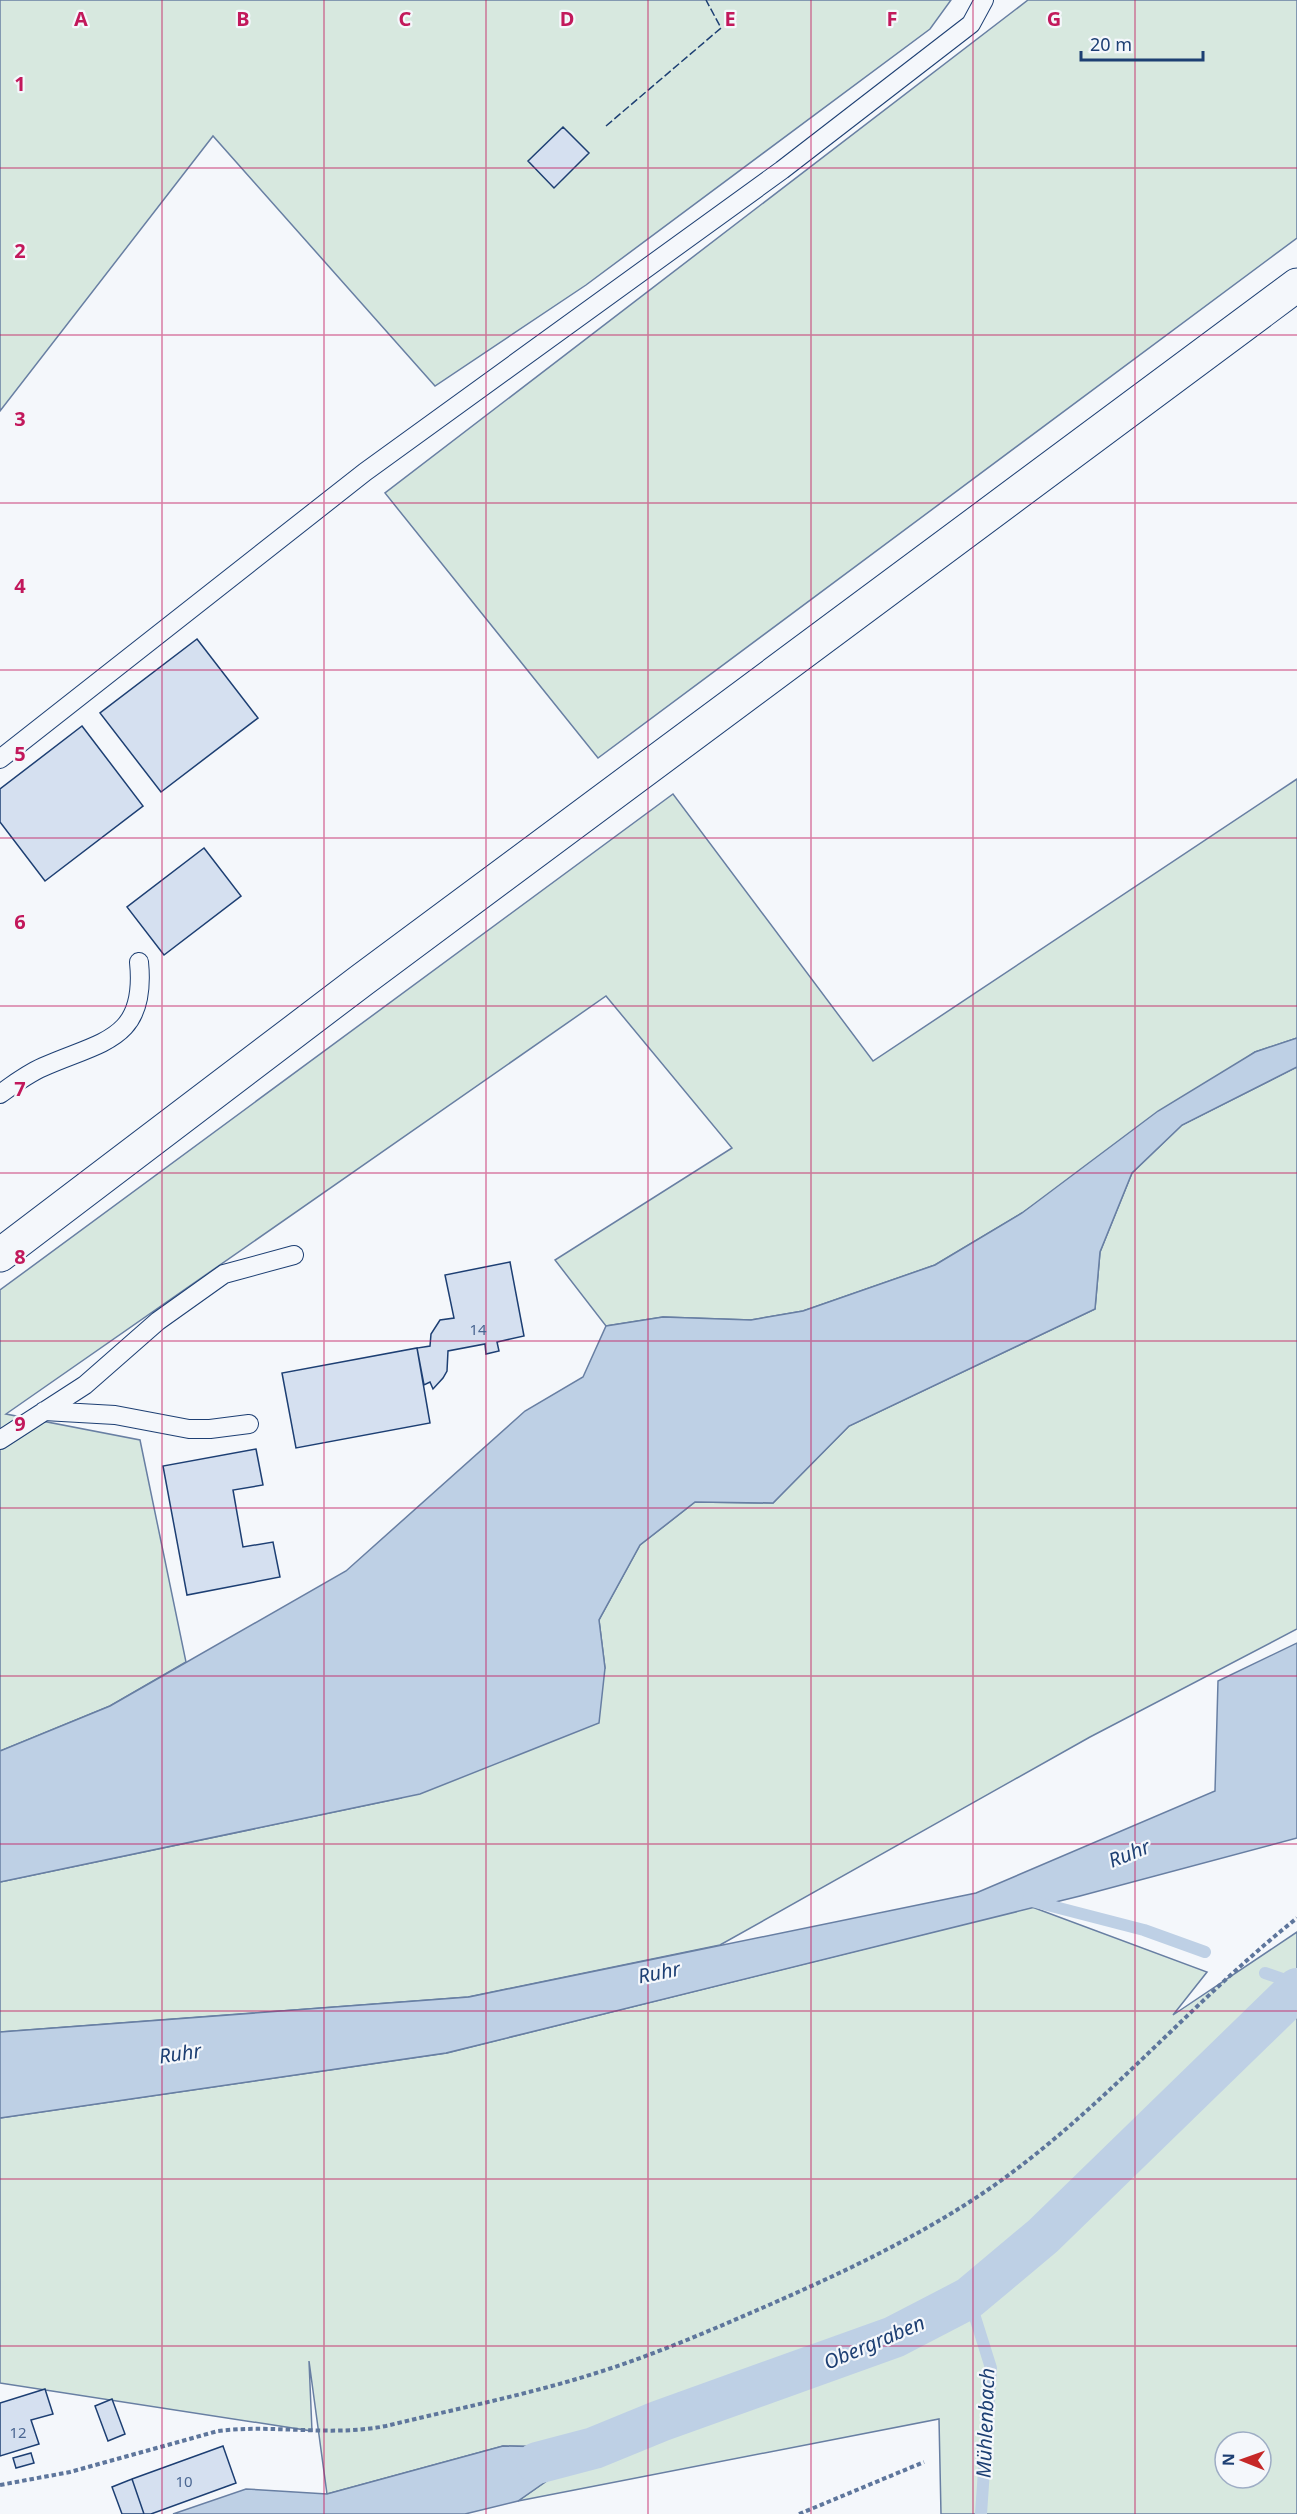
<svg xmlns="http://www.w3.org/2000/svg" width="1297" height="2514" font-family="'Noto Sans',sans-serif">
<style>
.green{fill:#d7e8df;stroke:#687fa3;stroke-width:1.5;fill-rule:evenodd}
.water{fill:#bed0e5;stroke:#687fa3;stroke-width:1.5}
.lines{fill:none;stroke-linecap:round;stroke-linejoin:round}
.stream{stroke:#bed0e5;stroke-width:12}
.canal{stroke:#bed0e5;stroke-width:42}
.building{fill:#d5e0f0;stroke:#1d3f73;stroke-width:1.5}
.lane-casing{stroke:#1d3f73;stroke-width:20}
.secondary-casing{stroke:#1d3f73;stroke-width:35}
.path{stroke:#5e769c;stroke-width:4;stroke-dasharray:4.5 3;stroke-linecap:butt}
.lane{stroke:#f4f7fb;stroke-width:18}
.secondary{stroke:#f4f7fb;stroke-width:33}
.fence{stroke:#1d3f73;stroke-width:1.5;stroke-dasharray:8 3;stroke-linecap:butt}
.grid{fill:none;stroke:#c2185b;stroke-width:1.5;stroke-opacity:0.55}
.labels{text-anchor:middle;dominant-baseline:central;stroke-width:4.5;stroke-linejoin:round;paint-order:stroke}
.number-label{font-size:15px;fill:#4b6792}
.water-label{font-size:20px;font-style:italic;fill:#1d3f73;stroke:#f4f7fb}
.grid-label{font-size:20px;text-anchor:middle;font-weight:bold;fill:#c2185b;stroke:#f4f7fb;stroke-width:4.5;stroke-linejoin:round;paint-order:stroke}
</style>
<rect width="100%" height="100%" fill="#f4f7fb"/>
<path class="green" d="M0 0H951L930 29 586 285 435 386 213 136 0 411Z
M1028 0H1297V238L598 758 385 493Z
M1297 779V1038L1255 1052 1022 1213 935 1265 803 1311 751 1320 663 1317 606 1326 555 1260 732 1148 606 996 6 1414 140 1440 186 1662 110 1706 0 1751V1290L673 794 873 1061Z
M1297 1067V1629L1090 1737 720 1945 468 1997 0 2032V1882L401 1798 605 1668 599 1620 640 1545 695 1502 773 1503 849 1426 1095 1309 1100 1252 1132 1173 1182 1125Z
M1032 1907 1207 1972 1173 2015 1297 1932V2514H941L939 2419 518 2501 593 2448 503 2446 327 2494 309 2361 312 2431 0 2383V2118L447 2053ZM1225 2442H1261V2478H1225Z"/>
<path class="water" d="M1297 1038V1067L1182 1125 1132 1173 1100 1252 1095 1309 849 1426 773 1503 695 1502 640 1545 599 1620 605 1668 599 1723 420 1794 0 1882V1751L110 1706 346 1571 525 1411 583 1377 606 1326 663 1317 751 1320 803 1311 935 1265 1022 1213 1158 1111 1255 1052Z
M1297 1643V1838L1080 1896 446 2053 0 2118V2032L469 1997 976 1893 1215 1791 1218 1681Z
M503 2446 594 2448 518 2501 465 2514H173L246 2489 327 2494Z"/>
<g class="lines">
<path class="stream" d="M1028 1900 1144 1930 1205 1952
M1265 1973 1297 1984
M969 2298 991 2368 981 2514"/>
<path class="canal" d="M537 2463 594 2448 660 2421 894 2337 969 2298 1043 2236 1297 1989"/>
</g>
<path class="building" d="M563 127 589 153 554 188 528 161Z
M197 639 258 718 161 792 100 713Z
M82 726 143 806 45 881 0 822V789Z
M204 848 241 896 164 955 127 907Z
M510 1262 524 1336 497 1342 499 1351 486 1354 485 1344 448 1351 447 1371 443 1378 433 1389 430 1382 424 1385 417 1348 430 1346 431 1334 440 1320 454 1318 445 1275Z
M417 1348 430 1423 296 1448 282 1373Z
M256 1449 263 1485 233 1490 243 1547 273 1542 280 1577 187 1595 163 1466Z
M45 2389 53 2414 31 2420 39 2444 0 2456V2403Z
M112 2399 125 2434 108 2441 95 2406Z
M223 2446 236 2483 151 2514H144L132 2479Z
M31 2453 34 2463 16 2468 13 2458Z
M132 2479 144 2514H122L112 2487Z"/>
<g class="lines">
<g class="lane-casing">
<path id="lane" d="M0 759 365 472 782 170 971 24 984 0
M0 1094C14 1084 27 1074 43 1067 101 1041 147 1041 139 962
M44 1411 115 1415 189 1429H210L249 1424
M0 1440 85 1385 158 1321 224 1274 294 1255"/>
</g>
<g class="secondary-casing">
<path id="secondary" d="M0 1255 362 980 1297 285"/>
</g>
<path class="path" d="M0 2485 70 2472 218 2431C274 2424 330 2437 386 2426 455 2409 526 2395 593 2374 651 2356 707 2332 762 2308 840 2274 919 2237 989 2189 1102 2111 1190 2003 1297 1918
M799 2514 924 2462"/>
<use href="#lane" class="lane"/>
<use href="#secondary" class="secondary"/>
<path class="fence" d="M606 126 721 28 706 0"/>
</g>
<path class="grid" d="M162 0V2514M324 0V2514M486 0V2514M648 0V2514M811 0V2514M973 0V2514M1135 0V2514M0 168H1297M0 335H1297M0 503H1297M0 670H1297M0 838H1297M0 1006H1297M0 1173H1297M0 1341H1297M0 1508H1297M0 1676H1297M0 1844H1297M0 2011H1297M0 2179H1297M0 2346H1297"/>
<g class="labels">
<g class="number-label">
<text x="478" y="1329">14</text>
<text x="18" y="2432">12</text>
<text x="184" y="2481">10</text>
</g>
<g class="water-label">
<text transform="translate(1129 1853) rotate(-22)">Ruhr</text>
<text transform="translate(659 1972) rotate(-11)">Ruhr</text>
<text transform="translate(180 2053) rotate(-8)">Ruhr</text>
<text transform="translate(874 2342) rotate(-23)">Obergraben</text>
<text transform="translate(985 2423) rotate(-88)">Mühlenbach</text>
</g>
</g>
<g class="grid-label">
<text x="81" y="26">A</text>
<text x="243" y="26">B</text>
<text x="405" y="26">C</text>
<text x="567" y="26">D</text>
<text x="730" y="26">E</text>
<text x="892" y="26">F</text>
<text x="1054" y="26">G</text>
<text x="20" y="91">1</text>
<text x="20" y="258">2</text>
<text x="20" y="426">3</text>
<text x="20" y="593">4</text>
<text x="20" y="761">5</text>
<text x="20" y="929">6</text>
<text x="20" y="1096">7</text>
<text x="20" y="1264">8</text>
<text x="20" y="1431">9</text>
</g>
<g transform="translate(1243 2460) rotate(271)"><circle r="28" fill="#f4f7fb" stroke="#9eadc5" stroke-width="1.5"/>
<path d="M0-4.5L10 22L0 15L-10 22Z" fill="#c62828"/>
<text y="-9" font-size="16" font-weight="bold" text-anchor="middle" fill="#1d3f73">N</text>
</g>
<path d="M1081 51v9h122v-9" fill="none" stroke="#1d3f73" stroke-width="3"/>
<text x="1090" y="51" font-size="18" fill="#1d3f73" stroke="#f4f7fb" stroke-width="4.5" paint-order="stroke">20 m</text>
</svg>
